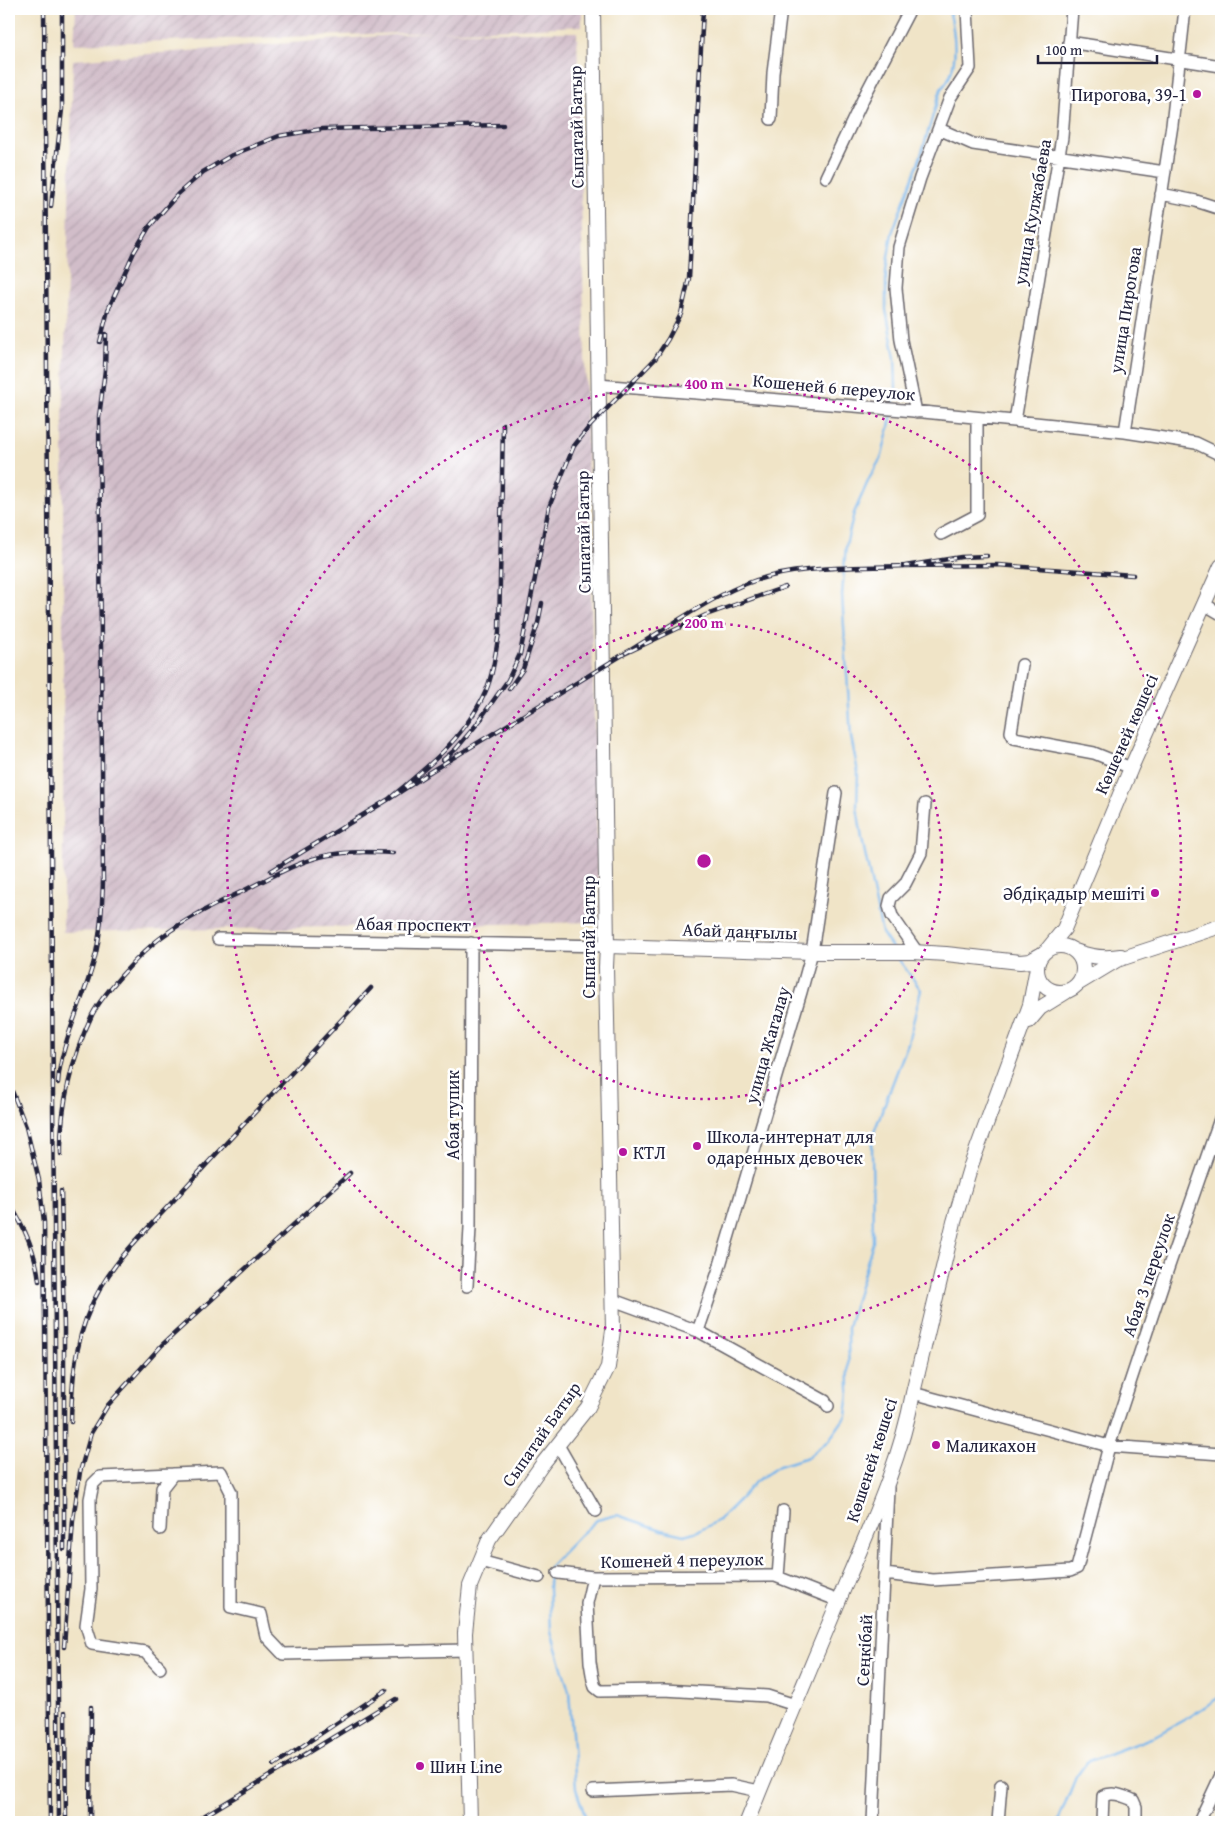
<svg xmlns="http://www.w3.org/2000/svg" width="1230" height="1831" font-family="'Gentium Book Plus',serif">
<style>
.industrial{fill:url(#industrial-furrows)}
.lines{fill:none;stroke-linecap:round;stroke-linejoin:round}
.stream{stroke:#79b6eb;stroke-width:2.5}
.minor-casing{stroke:#6a666c;stroke-width:14}
.major-casing{stroke:#6a666c;stroke-width:16}
.minor{stroke:#fff;stroke-width:11}
.major{stroke:#fff;stroke-width:14}
.rail-casing{stroke:#22223b;stroke-width:4.5}
.rail{stroke:#fff;stroke-width:2.5;stroke-dasharray:8;stroke-linecap:butt}
.ring{fill:none;stroke:#b5179e;stroke-width:2.5;stroke-dasharray:2.5 5}
.poi-dot{fill:#b5179e;stroke:#fff;stroke-width:2}
.labels{text-anchor:middle;dominant-baseline:central;stroke-width:5;stroke-linejoin:round;paint-order:stroke}
.poi-label{font-size:18px;fill:#22223b;stroke:#fff;text-anchor:start}
.street-label{font-size:18px;fill:#22223b;stroke:#fff}
.centre{fill:#b5179e;stroke:#fff;stroke-width:2.5}
.ring-label{font-size:15px;text-anchor:middle;font-weight:bold;fill:#b5179e;stroke:#fff;stroke-width:5;stroke-linejoin:round;paint-order:stroke}
</style>
<defs>
<pattern id="industrial-furrows" width="10" height="10" patternUnits="userSpaceOnUse" patternTransform="scale(1.25)"><rect width="10" height="10" fill="#d1bdc9"/><path d="M-1 1l2-2M0 10L10 0M9 11l2-2" fill="none" stroke="#b3a2ae"/></pattern>
</defs>
<rect width="100%" height="100%" fill="#fff"/>
<filter id="ink" filterUnits="userSpaceOnUse"><feTurbulence type="fractalNoise" baseFrequency=".02" numOctaves="2"/><feDisplacementMap in="SourceGraphic" scale="10" xChannelSelector="R" yChannelSelector="G"/><feConvolveMatrix kernelMatrix="1 2 1 2 8 2 1 2 1" color-interpolation-filters="sRGB"/></filter>
<filter id="wash" filterUnits="userSpaceOnUse"><feTurbulence type="fractalNoise" baseFrequency=".0096" numOctaves="4" result="noise"/><feDisplacementMap in="SourceGraphic" scale="20" xChannelSelector="R" yChannelSelector="G"/><feGaussianBlur stdDeviation="1.12" result="paint"/><feColorMatrix in="noise" values="0 0 0 0 0 0 0 0 0 0 0 0 0 0 0 0 0 1.4 0 .05"/><feComposite in="paint" operator="in"/></filter>
<g filter="url(#wash)">
<rect width="100%" height="100%" fill="#f0e4c7"/>
<path class="industrial" d="M76 9H582V26L440 32H577L599 922 63 932V421L73 60 431 32 74 44Z"/>
<g class="lines">
<path class="stream" d="M893 406 896 387 895 358 886 310V270L892 233 920 158 941 89C961 69 955 33 949 9
M892 948 882 933 862 839 857 807 858 772 851 737 842 595 846 545 854 513 869 479 882 456 892 414
M587 1822 576 1789 569 1691 551 1632 549 1589 550 1566 580 1535 597 1520 617 1515 662 1530 684 1535 701 1530 719 1520 740 1499 756 1481 779 1466 808 1457 829 1440 846 1416 849 1392 848 1327 873 1242 872 1147 874 1132 908 1043 921 990 897 957
M1058 1822 1076 1777 1087 1762 1151 1738 1191 1716 1221 1696"/>
</g>
</g>
<g filter="url(#ink)">
<g class="lines">
<g class="minor-casing">
<path id="minor" d="M1069 42 1221 66
M771 119 773 73 781 9
M939 129 973 144 1165 172
M826 177 864 97 910 9
M1161 194 1196 201 1221 209
M598 385 903 410 1125 432 1196 443 1221 455
M916 412 901 340 896 288 899 247 920 178 950 98 970 68 967 9
M1015 421 1062 137 1072 9
M1125 432 1172 125 1185 9
M941 534 977 515V418
M1204 604 1221 614
M1022 665 1011 732 1014 738 1094 753 1131 768
M218 939 607 946
M917 952 892 916 889 906 891 898 905 884 921 853 925 804
M467 1286 470 1227 471 943
M613 1300 698 1331 825 1401 828 1406
M698 1331 718 1272 801 992 812 952 836 793
M913 1393 1109 1446 1221 1454
M558 1445 596 1511
M160 1529 162 1488 173 1474 221 1472 231 1492V1607L261 1614 266 1636 283 1654 466 1650
M480 1561 539 1577
M558 1573 593 1577 775 1576 839 1601
M885 1574 933 1580 1070 1571 1077 1568 1109 1446 1164 1280 1221 1116
M593 1577 587 1603 590 1662 593 1680 595 1687 600 1691 664 1690 767 1696 795 1705
M778 1577 783 1511
M160 1668 145 1652 92 1644 86 1625 91 1589 90 1499 93 1484 100 1477 173 1474
M593 1791 731 1785 759 1791
M873 1822 888 1488
M998 1822 1001 1785
M1102 1822 1103 1796C1113 1791 1123 1796 1133 1800L1136 1807V1822
M1199 1822 1221 1775"/>
</g>
<g class="major-casing">
<path id="major" d="M1037 969a23 23 0 1 1 46 0a23 23 0 1 1-46 0Z
M607 946 812 952H913L946 954 1020 962 1030 961 1042 954
M1047 950 1064 929 1131 768 1221 566
M1075 951C1090 957 1104 959 1121 956
M1079 983 1117 960 1221 926
M1029 1021 1040 1008 1066 992
M470 1822 465 1633 470 1586 489 1540 544 1462 588 1407 608 1367 613 1330 606 967 607 946 593 9
M747 1822C779 1742 813 1663 846 1583 872 1522 901 1459 913 1393L954 1222 970 1168 1030 1005 1037 967"/>
</g>
<use href="#minor" class="minor"/>
<use href="#major" class="major"/>
<g class="rail-casing">
<path id="rail" d="M44 9 59 1822
M51 206 62 109V9
M100 342 108 310 134 252 149 227 178 194 203 172 232 155 279 136 322 129 503 125
M987 556 961 557 905 566 998 565 1133 575
M785 587 706 615 624 654C662 631 703 602 743 585 791 565 853 568 905 566
M509 689 523 669 538 623 542 603
M478 722 508 680 520 654 549 507 574 446 590 426 655 359 668 339 681 314 689 278 703 9
M443 760 456 749 482 718
M428 773 624 654
M426 775 389 799C424 770 461 741 482 699 493 679 495 655 499 633L503 424
M271 871 389 799
M9 1083 26 1127 39 1180 44 1222 50 1822
M58 1083C60 1045 84 999 94 961 101 935 102 908 103 881L99 417 105 370 106 334
M61 1154C60 1106 72 1057 92 1015 104 992 142 951 163 936 188 917 217 904 245 890 272 877 300 860 329 855 350 851 371 852 393 853
M61 1191 64 1329V1549
M9 1203C24 1226 36 1253 39 1281
M71 1422C72 1374 76 1329 101 1287 122 1251 155 1222 182 1191 244 1123 308 1056 371 988
M64 1647 73 1520 80 1472 91 1433 108 1405 162 1345 350 1173
M65 1712 66 1822
M274 1765 386 1690
M90 1822 91 1707
M194 1822 396 1699"/>
</g>
<use href="#rail" class="rail"/>
</g>
</g>
<g class="ring">
<circle cx="704" cy="861" r="238"/>
<circle cx="704" cy="861" r="477"/>
</g>
<g class="poi-dot">
<circle cx="1197" cy="94" r="5"/>
<circle cx="1155" cy="893" r="5"/>
<circle cx="697" cy="1146" r="5"/>
<circle cx="623" cy="1152" r="5"/>
<circle cx="936" cy="1445" r="5"/>
<circle cx="420" cy="1766" r="5"/>
</g>
<g class="labels">
<g class="poi-label">
<text x="1187" y="94" text-anchor="end">Пирогова, 39-1</text>
<text x="1145" y="893" text-anchor="end">Әбдіқадыр мешіті</text>
<text x="707" y="1136">Школа-интернат для<tspan x="707" dy="21">одаренных девочек</tspan></text>
<text x="633" y="1152">КТЛ</text>
<text x="946" y="1445">Маликахон</text>
<text x="430" y="1766">Шин Line</text>
</g>
<g class="street-label">
<text transform="translate(576 127) rotate(-91)">Сыпатай Батыр</text>
<text transform="translate(1032 212) rotate(-80)">улица Кулжабаева</text>
<text transform="translate(1125 310) rotate(-81)">улица Пирогова</text>
<text transform="translate(834 387) rotate(5)">Кошеней 6 переулок</text>
<text transform="translate(583 532) rotate(-91)">Сыпатай Батыр</text>
<text transform="translate(1126 734) rotate(-66)">Көшеней көшесі</text>
<text transform="translate(413 924) rotate(1)">Абая проспект</text>
<text transform="translate(740 931) rotate(2)">Абай даңғылы</text>
<text transform="translate(588 937) rotate(-90)">Сыпатай Батыр</text>
<text transform="translate(767 1045) rotate(-74)">улица Жагалау</text>
<text transform="translate(452 1115) rotate(-90)">Абая тупик</text>
<text transform="translate(1148 1275) rotate(-71)">Абая 3 переулок</text>
<text transform="translate(541 1434) rotate(-55)">Сыпатай Батыр</text>
<text transform="translate(871 1460) rotate(-72)">Көшеней көшесі</text>
<text transform="translate(682 1560) rotate(-1)">Кошеней 4 переулок</text>
<text transform="translate(864 1650) rotate(-87)">Сеңкібай</text>
</g>
</g>
<circle cx="704" cy="861" r="8" class="centre"/>
<g class="ring-label">
<text x="704" y="389">400 m</text>
<text x="704" y="628">200 m</text>
</g>
<rect width="1230" height="1831" fill="none" stroke="#fff" stroke-width="30"/>
<path d="M1038 55v8h119v-8" fill="none" stroke="#22223b" stroke-width="2.5"/>
<text x="1045" y="55" font-size="15" fill="#22223b" stroke="#ffffff" stroke-width="4" paint-order="stroke">100 m</text>
</svg>
